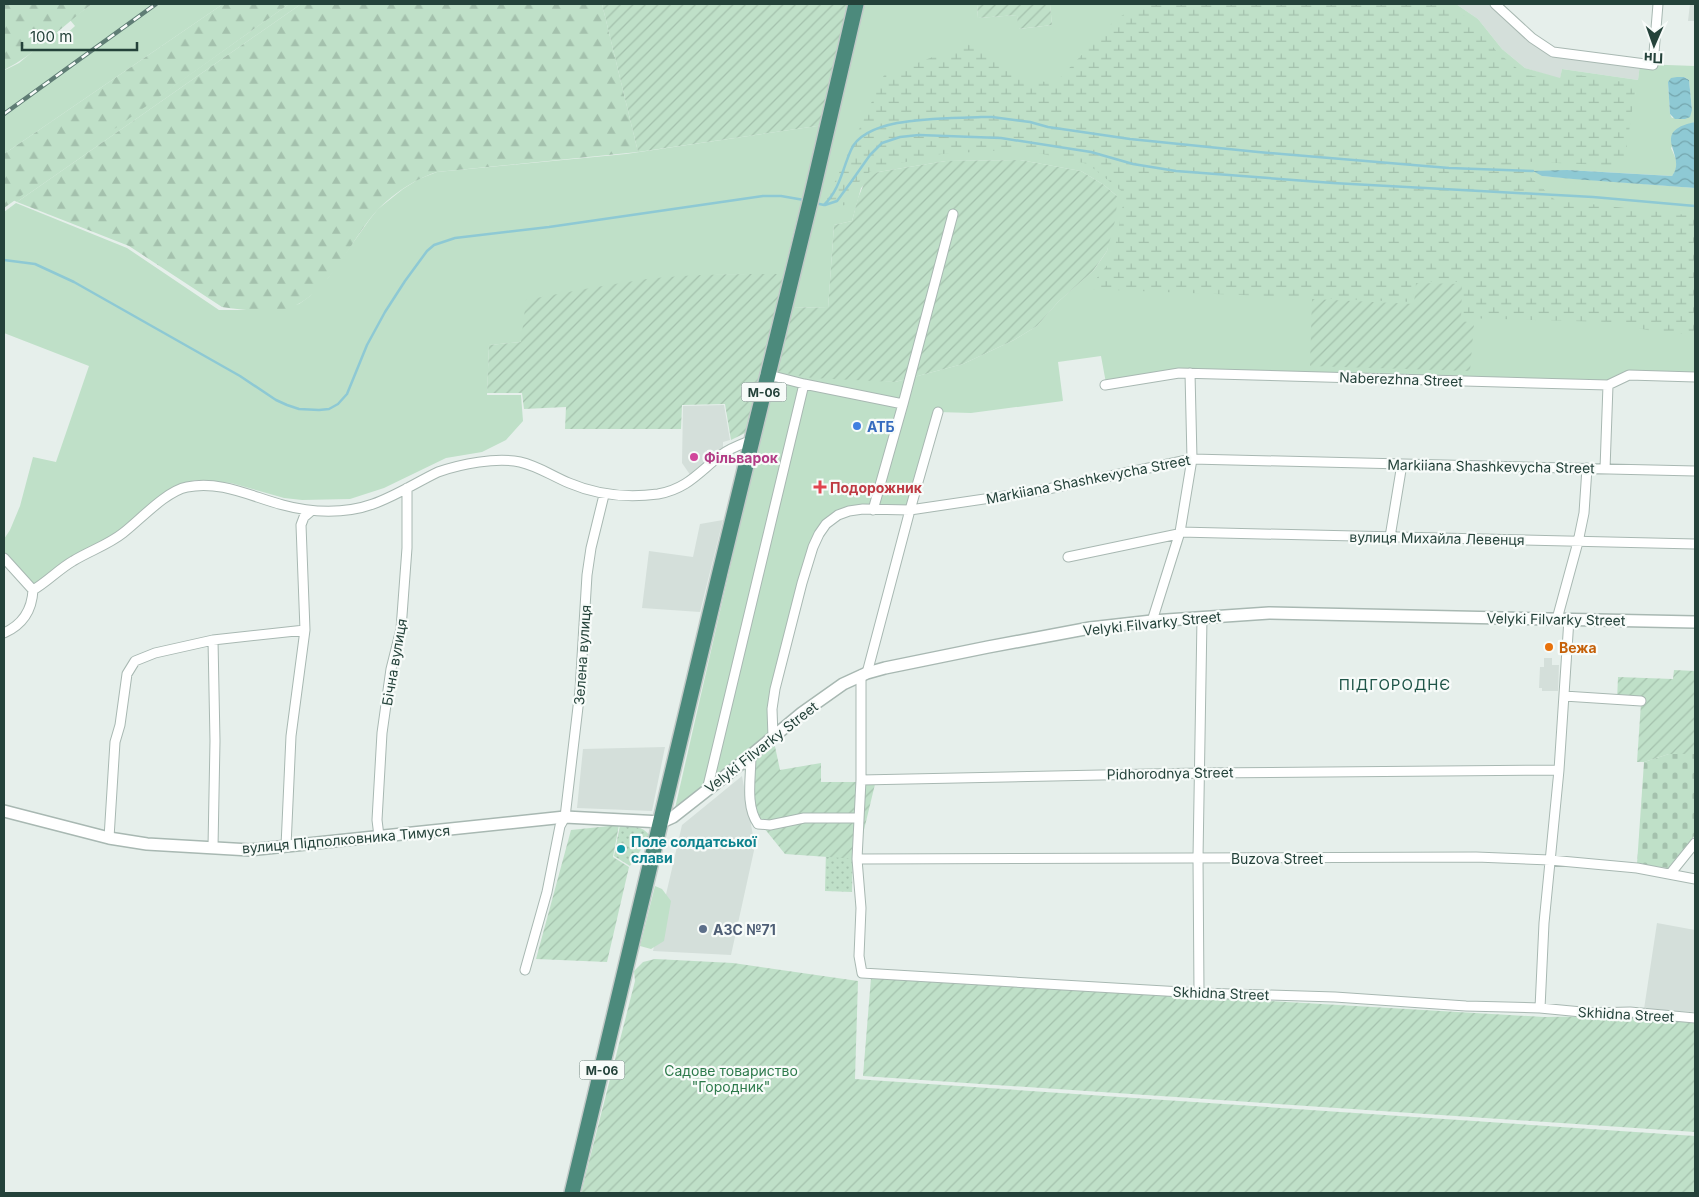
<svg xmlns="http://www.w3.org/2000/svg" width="1699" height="1197" font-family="Inter,sans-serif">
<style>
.built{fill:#d4dfda}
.grass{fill:#bfe0c8;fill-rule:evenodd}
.forest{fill:url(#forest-firs)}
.wetland{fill:url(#wetland-marsh)}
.cemetery{fill:url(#cemetery-stones)}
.park{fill:url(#park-dots)}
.garden{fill:url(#garden-furrows)}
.water{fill:url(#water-waves)}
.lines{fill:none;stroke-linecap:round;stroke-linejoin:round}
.stream{stroke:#8ec9d4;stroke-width:2.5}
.minor-casing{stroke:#a8b8b2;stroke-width:11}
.tertiary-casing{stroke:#a8b8b2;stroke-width:14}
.trunk-casing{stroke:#c2cac8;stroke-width:18}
.minor{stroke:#fff;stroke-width:9}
.tertiary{stroke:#fff;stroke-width:11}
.trunk{stroke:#4c8a7c;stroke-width:15}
.rail-casing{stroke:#5f7d75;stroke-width:4.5}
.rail{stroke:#f7fbf9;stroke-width:2.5;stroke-dasharray:8;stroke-linecap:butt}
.shop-dot{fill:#3f7fe0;stroke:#f7fbf9;stroke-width:2}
.hotel-dot{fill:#d1479c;stroke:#f7fbf9;stroke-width:2}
.health-dot{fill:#e0444e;stroke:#f7fbf9;stroke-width:2}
.food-dot{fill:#e8710a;stroke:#f7fbf9;stroke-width:2}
.culture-dot{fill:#0f9aa8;stroke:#f7fbf9;stroke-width:2}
.service-dot{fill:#5c6f8a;stroke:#f7fbf9;stroke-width:2}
.labels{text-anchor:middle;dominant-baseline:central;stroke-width:4.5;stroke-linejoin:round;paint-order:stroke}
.shield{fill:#f7fbf9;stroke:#637a73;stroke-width:1}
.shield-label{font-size:12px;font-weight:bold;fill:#24423a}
.street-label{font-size:14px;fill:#24423a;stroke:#f7fbf9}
.shop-label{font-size:14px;font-weight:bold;fill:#366cbe;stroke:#f7fbf9;text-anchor:start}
.hotel-label{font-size:14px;font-weight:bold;fill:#b23c85;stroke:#f7fbf9;text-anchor:start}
.health-label{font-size:14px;font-weight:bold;fill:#be3a42;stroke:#f7fbf9;text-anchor:start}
.food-label{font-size:14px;font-weight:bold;fill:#c56008;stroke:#f7fbf9;text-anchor:start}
.culture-label{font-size:14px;font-weight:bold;fill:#0d838f;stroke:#f7fbf9;text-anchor:start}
.service-label{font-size:14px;font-weight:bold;fill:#4e5e75;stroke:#f7fbf9;text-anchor:start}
.park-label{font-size:14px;fill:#2d7a4b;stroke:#f7fbf9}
.neighbourhood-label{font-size:15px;letter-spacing:1px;fill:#1f5548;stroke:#f7fbf9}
</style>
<defs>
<pattern id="forest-firs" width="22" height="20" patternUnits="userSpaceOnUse" patternTransform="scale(1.25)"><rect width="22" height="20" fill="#bfe0c8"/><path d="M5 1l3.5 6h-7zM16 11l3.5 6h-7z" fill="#a4c1ad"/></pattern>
<pattern id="wetland-marsh" width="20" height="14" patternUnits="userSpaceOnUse" patternTransform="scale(1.25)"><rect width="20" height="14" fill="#bfe0c8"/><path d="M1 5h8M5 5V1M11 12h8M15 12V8" fill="none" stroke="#a4c1ad"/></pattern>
<pattern id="cemetery-stones" width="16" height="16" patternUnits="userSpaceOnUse" patternTransform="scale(1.25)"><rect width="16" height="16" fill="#bfe0c8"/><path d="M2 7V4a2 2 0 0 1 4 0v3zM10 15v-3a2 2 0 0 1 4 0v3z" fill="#a4c1ad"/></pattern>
<pattern id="park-dots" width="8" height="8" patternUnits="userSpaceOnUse" patternTransform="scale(1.25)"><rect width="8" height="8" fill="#bfe0c8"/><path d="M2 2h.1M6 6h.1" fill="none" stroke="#a4c1ad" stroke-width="1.8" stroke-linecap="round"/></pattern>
<pattern id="garden-furrows" width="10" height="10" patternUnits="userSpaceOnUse" patternTransform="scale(1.25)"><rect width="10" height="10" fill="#bfe0c8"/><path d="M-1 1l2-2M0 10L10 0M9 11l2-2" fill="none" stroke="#a4c1ad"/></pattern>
<pattern id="water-waves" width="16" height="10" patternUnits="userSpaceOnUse" patternTransform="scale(1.25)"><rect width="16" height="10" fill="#8ec9d4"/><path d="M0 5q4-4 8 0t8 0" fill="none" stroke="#74a5ad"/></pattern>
</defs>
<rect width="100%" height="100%" fill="#e6efeb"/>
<path class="built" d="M1456 4H1495L1553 52 1640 64 1638 80 1562 69 1560 79 1525 68 1502 49 1478 19Z
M1690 4H1695V21H1688Z
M724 405 730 440 723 442V448L693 479 682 463 683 406Z
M723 520 700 612 642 608 649 551 693 557 700 524Z
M1544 658H1552V665H1559L1558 691H1542V688H1539L1540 667H1544Z
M665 747 652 811 577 808 583 749Z
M742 776 755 846 731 955 653 951 682 825Z
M1657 923 1695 930V1012L1644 1009Z"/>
<path class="grass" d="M92 4H223L4 154V69L5 70 19 63 56 32 62 38 75 26 70 20Z
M289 4H301L17 202 13 200Z
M866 4H977L978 18 1017 15 1019 29 1052 25 1050 4H1456L1478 19 1502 49 1525 68 1560 78 1562 69 1638 80 1640 64 1695 66V122L1689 124 1671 148C1676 159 1680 166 1672 176L1567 170 1542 176 1695 188V374L1629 370 1607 382 1190 369 1106 383 1101 356 1058 362 1063 401 971 413 938 412 910 510 849 511 819 534 775 689 773 737 673 817 775 371 895 382 963 364 1014 340 1037 326 1058 302 1094 270 1107 251 1117 196 1104 185 1081 171 1020 160 946 161 878 172 861 188 852 221 834 225 828 308 790 307 862 9ZM1684 77 1689 80 1692 110 1672 118 1670 114 1668 82Z
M824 125 793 235 784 274 711 275 521 342 489 345 487 395H521L523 421 506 440 482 452 446 458 384 488 350 499 302 500 284 498 231 483 196 480 183 483 168 492 119 531 33 586 4 553V539L10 530 20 506 33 457 56 462 89 366 4 333V212L16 203 127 248 219 310H267L299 304 310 296 328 278 370 219 378 209 403 189 419 179 437 172 626 154Z
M655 886 662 889 671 901 664 941 651 949 640 946Z"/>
<path class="forest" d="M4 4H92C63 25 36 54 4 70Z
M223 4H289L4 208V154Z
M301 4H602L638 152 437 172C412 180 386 198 369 220 346 250 326 296 287 309 272 314 238 309 222 307L129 246 17 202Z"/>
<path class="wetland" d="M1142 4H1446L1472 21 1497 52 1524 74 1563 83 1565 73 1636 84 1624 166 1513 161 1555 200 1695 216V335L1647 330 1610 322 1463 318V282L1414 281 1413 302 1088 289 1113 258 1125 194 1088 164 1020 149 941 154 875 169 863 176 845 205 825 209 827 199 884 75 968 44 1021 79 1055 83 1116 19Z"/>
<path class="cemetery" d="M1669 754H1695V835L1668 868 1637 864 1644 762Z"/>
<path class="park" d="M620 825C632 826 642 825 650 836L630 866 614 856Z
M826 850 853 851 852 892 825 891Z"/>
<path class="garden" d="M602 4H850L824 125 638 152Z
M977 4H1050L1052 25 1018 29 1017 15 978 18Z
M1020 160 1081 171 1104 185 1117 196 1116 217 1107 251 1093 271 1058 302 1037 326 1014 340 963 364 895 382 812 378 775 371 790 307 828 308 834 225 852 221 858 198 866 179 878 172 946 161Z
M784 274 747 432 731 440 725 404 682 405 681 429H565L566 407 524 409 522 393H487L489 345 521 342 526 300C566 292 606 285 647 279 692 274 738 274 784 274Z
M1416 283 1462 284 1461 321 1474 323 1470 371 1310 366 1312 299 1414 304Z
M1674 670 1695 671V754H1669L1644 762H1637L1641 703 1617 701 1618 677 1673 679Z
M773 737 780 770 821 763V782H856L876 780 857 859 785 854 764 828 752 809 743 762Z
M619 825 613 857 629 867 607 962 536 959 571 830Z
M655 959 733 963 858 981 855 1079 1695 1136V1193H581L635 981 634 971 643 962Z
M871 978 1544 1017 1609 1016 1695 1022V1132L863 1076Z"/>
<path class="water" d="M1677 77H1684L1689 80 1692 110 1690 117 1685 119H1675L1670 114 1668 82 1671 78Z
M1695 122V188L1573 179 1542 176 1533 171 1567 170 1672 176C1689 156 1647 132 1695 122Z"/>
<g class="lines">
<path class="stream" d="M815 203 824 205C840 189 842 170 851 150 866 115 947 119 981 117H992L1030 122 1048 127 1130 139 1258 152 1449 168 1533 171
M825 205 837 201 851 182 870 155 882 143 900 137 919 135 1001 138 1091 152 1133 164 1176 171 1333 183 1593 197 1695 206
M4 260 35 264 74 282 240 376 276 400 287 405 299 409 319 410 329 409 338 404 347 394 367 345 385 312 405 281 427 251 434 245 455 238 549 227 763 196H781L804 200"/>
<g class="minor-casing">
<path id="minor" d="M1495 4 1532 38 1553 52 1653 65 1658 4
M765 374 804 384 903 404 953 214
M1105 385 1179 373 1608 385 1629 375 1695 377
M1605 469 1608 385
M873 510 903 404
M1180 532 1695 544
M1390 537 1402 464
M1068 557 1178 534
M4 558 33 590C47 582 59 569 73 561 89 551 108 545 123 533 140 520 166 491 187 487 221 480 252 497 283 505 312 513 345 514 373 504 396 496 417 482 438 472 461 464 496 457 520 462 538 466 552 476 569 483 597 495 628 498 658 494 687 489 699 472 721 455 730 448 742 444 752 440
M1557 619 1578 542 1584 513 1587 468
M1152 621 1180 532 1192 459 1190 373
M4 633C22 625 32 610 33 590
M867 673 910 510 938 412
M861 675V780L857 859 861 908 859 956 862 973 1199 993 1335 997 1466 1006 1540 1008 1592 1013 1630 1012 1695 1018
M1564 696 1641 701
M773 737 772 709 775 689 802 583 813 547 819 534 826 524 838 515 849 511 863 509 910 510 1038 491 1192 459 1695 471
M751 756C751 777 745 806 758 824L770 825 804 818H859
M861 780 1199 773 1559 770
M707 790 804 384
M379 836 377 820 382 733 391 669 401 629 407 548V488
M109 838 115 742 120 725 127 674 135 661 155 653 213 640 305 630
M286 846 291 736 305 630 301 525 304 517 311 511
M213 847 215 741 213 640
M857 859 1476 857 1550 860 1637 868 1695 879
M1670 874 1695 843
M525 970 547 892 560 826 565 817 580 690 587 575 591 548 604 495
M1199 993 1198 858 1202 618
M1540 1008 1544 923 1559 770 1569 619"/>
</g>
<g class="tertiary-casing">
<path id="tertiary" d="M4 811 109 838 147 844 250 850 565 817 662 822 673 817 743 762 802 713 843 684 867 673 885 668 988 647 1090 628 1152 621 1269 613 1695 622"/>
</g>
<g class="trunk-casing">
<path id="trunk" d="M572 1193 720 572 812 194 856 4"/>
</g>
<use href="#minor" class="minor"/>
<use href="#tertiary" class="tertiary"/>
<use href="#trunk" class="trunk"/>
<g class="rail-casing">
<path id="rail" d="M4 114 156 4"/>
</g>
<use href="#rail" class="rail"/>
</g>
<circle class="shop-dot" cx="857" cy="426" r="5"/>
<circle class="hotel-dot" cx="694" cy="457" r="5"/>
<path class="health-dot" d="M817.5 479.5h5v5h5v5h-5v5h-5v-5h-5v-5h5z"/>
<circle class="food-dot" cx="1549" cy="647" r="5"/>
<circle class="culture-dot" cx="621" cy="849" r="5"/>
<circle class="service-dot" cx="703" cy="929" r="5"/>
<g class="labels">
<g class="shield">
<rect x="741.5" y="382.5" width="45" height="19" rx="4"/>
<rect x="579.5" y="1060.5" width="45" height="19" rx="4"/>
</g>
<g class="shield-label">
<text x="764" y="392">М-06</text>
<text x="602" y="1070">М-06</text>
</g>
<g class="street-label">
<text transform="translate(1401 379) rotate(2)">Naberezhna Street</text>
<text transform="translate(1491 466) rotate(1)">Markiiana Shashkevycha Street</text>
<text transform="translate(1088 479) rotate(-11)">Markiiana Shashkevycha Street</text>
<text transform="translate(1437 538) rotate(1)">вулиця Михайла Левенця</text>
<text transform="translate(1556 619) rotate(1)">Velyki Filvarky Street</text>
<text transform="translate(1152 623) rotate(-6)">Velyki Filvarky Street</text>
<text transform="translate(582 655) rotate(-86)">Зелена вулиця</text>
<text transform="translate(394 662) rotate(-80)">Бічна вулиця</text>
<text transform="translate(761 747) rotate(-38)">Velyki Filvarky Street</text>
<text transform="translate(1170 773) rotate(-1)">Pidhorodnya Street</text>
<text transform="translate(346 839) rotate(-5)">вулиця Підполковника Тимуся</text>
<text x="1277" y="858">Buzova Street</text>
<text transform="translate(1221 993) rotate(2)">Skhidna Street</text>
<text transform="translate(1626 1014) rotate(3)">Skhidna Street</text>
</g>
<g class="shop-label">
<text x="867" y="426">АТБ</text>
</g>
<g class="hotel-label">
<text x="704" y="457">Фільварок</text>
</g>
<g class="health-label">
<text x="830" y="487">Подорожник</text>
</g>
<g class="food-label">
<text x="1559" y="647">Вежа</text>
</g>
<g class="culture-label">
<text x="631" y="841">Поле солдатської<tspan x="631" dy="16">слави</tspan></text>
</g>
<g class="service-label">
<text x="713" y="929">АЗС №71</text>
</g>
<g class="park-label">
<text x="731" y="1070">Садове товариство<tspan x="731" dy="16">"Городник"</tspan></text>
</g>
<g class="neighbourhood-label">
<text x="1395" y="684">ПІДГОРОДНЄ</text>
</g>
</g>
<rect width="1699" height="1197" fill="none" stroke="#24423a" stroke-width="10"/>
<g transform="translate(1654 45) rotate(182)" stroke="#f7fbf9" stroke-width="4" paint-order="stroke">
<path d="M0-4L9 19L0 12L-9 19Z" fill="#24423a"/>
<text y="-8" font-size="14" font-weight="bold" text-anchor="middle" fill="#24423a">Пн</text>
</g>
<path d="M22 42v8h115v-8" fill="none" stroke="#24423a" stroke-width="2.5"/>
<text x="30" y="42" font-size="15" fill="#24423a" stroke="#f7fbf9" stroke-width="4" paint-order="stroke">100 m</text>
</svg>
